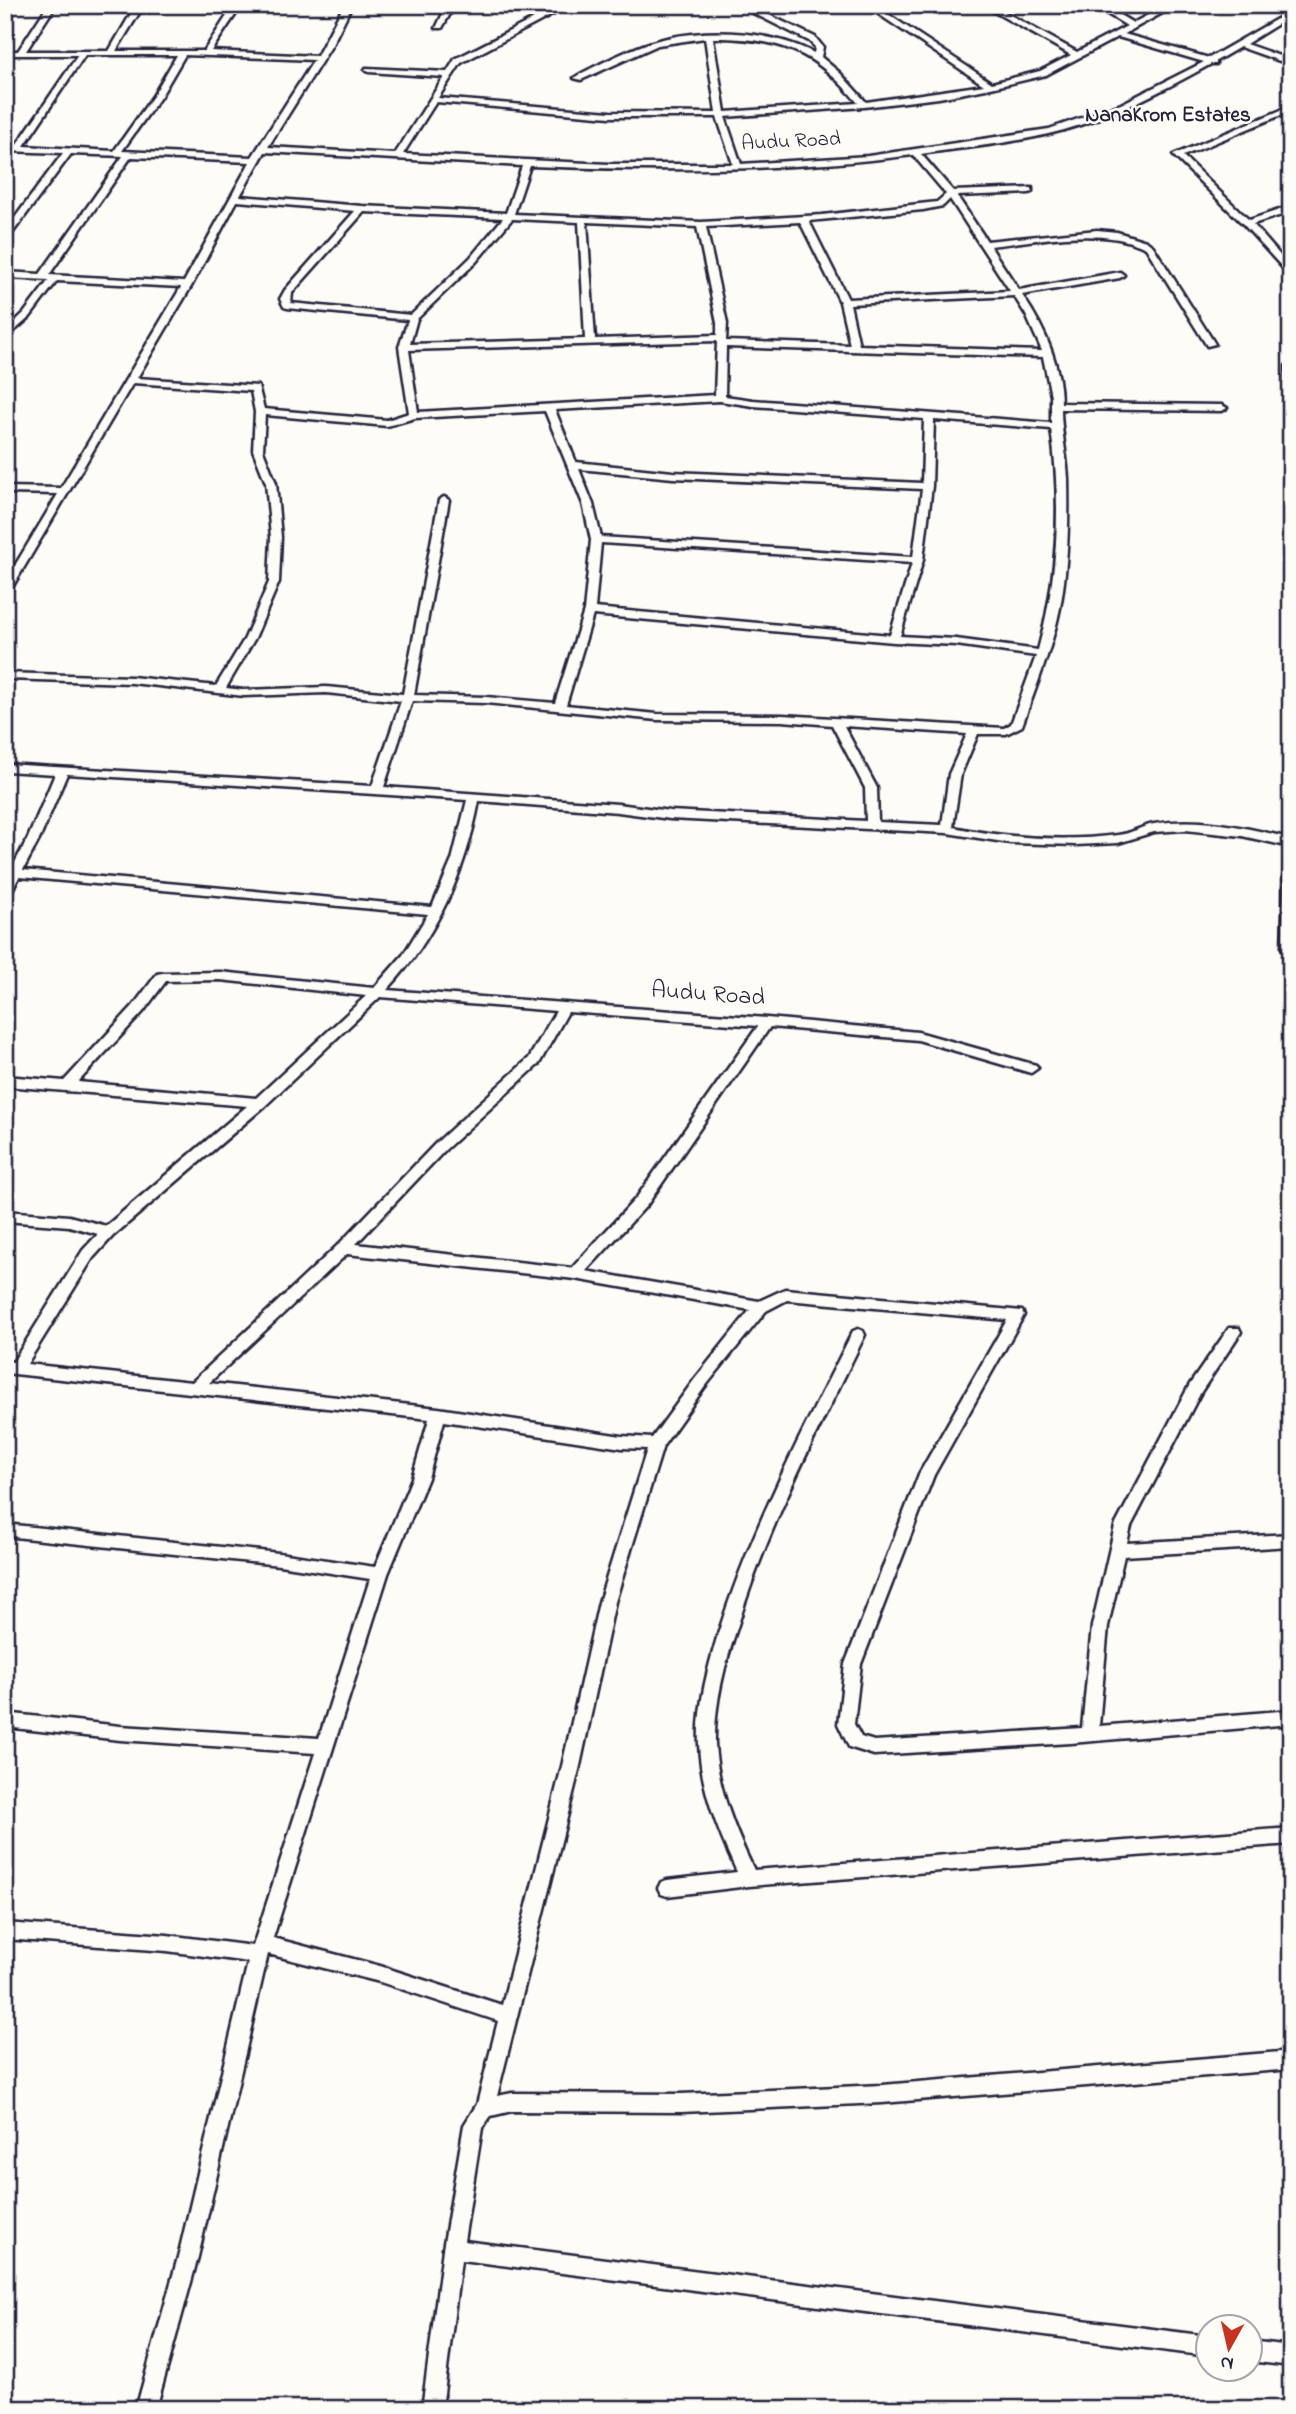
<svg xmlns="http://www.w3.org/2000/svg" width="1296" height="2414" font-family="'Indie Flower',sans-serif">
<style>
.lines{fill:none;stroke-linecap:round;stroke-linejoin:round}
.street-casing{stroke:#22223b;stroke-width:5}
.street{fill:#fdfcf7;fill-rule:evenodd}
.labels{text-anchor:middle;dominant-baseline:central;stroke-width:5;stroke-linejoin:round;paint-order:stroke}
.far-neighbourhood-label{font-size:21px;font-weight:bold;fill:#22223b;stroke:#fdfcf7}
.far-street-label{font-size:21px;fill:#22223b;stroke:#fdfcf7}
.street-label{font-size:24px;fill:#22223b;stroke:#fdfcf7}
</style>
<rect width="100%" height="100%" fill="#fdfcf7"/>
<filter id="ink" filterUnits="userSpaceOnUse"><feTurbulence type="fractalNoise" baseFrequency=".0143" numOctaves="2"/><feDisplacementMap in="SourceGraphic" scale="14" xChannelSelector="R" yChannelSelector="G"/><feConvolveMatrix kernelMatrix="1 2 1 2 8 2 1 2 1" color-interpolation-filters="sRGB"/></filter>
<g filter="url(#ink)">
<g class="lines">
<g class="street-casing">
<path id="street" d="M48 5H56L26 51H109L136 5H144L116 51H204L234 5H242L211 51 317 56 344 5H352L332 45 268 147 395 154 444 77 369 72 365 70 366 68 447 72 455 59 561 5H571L461 63 438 98 610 112 716 113 705 38 658 45 581 80 574 78C582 72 593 68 602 63 623 53 644 43 667 38 712 28 772 31 814 53L815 47 809 41 737 5H748L815 37 823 47 821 57 840 73 866 102 984 85 865 5H874L992 83 1040 71 1071 55 982 5H992L1077 52 1127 26 1093 5H1103L1133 23 1167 5H1177L1124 34 1209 58 1291 11V16L1246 44 1291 60V65L1240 47 1216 61V64H1211C1164 90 1116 115 1064 130 1018 143 969 147 921 154L953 191 1032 188V192L1029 193 957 196 987 241 1097 230 1117 232 1146 241 1153 246 1215 344 1207 346 1146 248C1100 226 1039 241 990 246L1019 290 1120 272 1124 275 1120 278 1022 295C1044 327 1061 364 1061 403L1222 405 1227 408 1222 411 1061 409C1061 433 1067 455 1068 479 1069 521 1068 566 1060 608 1052 648 1036 687 1022 726L1006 734H978L961 774 953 827C1007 838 1064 842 1118 835 1131 834 1142 826 1154 824 1195 817 1241 826 1281 836L1291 839V847L1242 836 1185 830 1154 832 1118 843 1076 845 1010 843 947 833 670 819 618 812 479 801C466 871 436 938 387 990L767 1018 918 1032 1036 1065 1038 1068 1031 1073 918 1040 770 1027 647 1205 586 1271 759 1301 785 1289 1022 1311 1024 1315 934 1475 861 1664 854 1724 861 1737 874 1741 1082 1728 1092 1626 1115 1526 1190 1384 1229 1328H1239L1241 1332 1201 1392 1131 1526 1127 1543 1291 1534V1546L1124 1556 1108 1626 1099 1726 1291 1710V1724L1071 1743 874 1755 849 1747 838 1724 845 1664 919 1474 1007 1320 787 1300 766 1311 704 1388 663 1446 615 1602 580 1766 497 2096 512 2093 681 2094 882 2085 1291 2051V2069L882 2103 681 2112 512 2111 491 2116 482 2128 464 2241 1208 2336V2356L461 2260 442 2409H422L443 2249 464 2125 477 2104 498 2021 380 1982 268 1954 198 2257 156 2409H136L178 2257 248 1962 167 1951 5 1939V1923L167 1935 253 1946 315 1753 120 1740 5 1727V1713L120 1726 319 1738 370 1579 279 1565 5 1536V1524L279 1553 375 1567 412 1478 429 1419 5 1373V1361L13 1362 83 1250 98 1234 69 1226 5 1221V1211L69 1216 106 1226 247 1106 5 1086V1076L64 1081 133 1006 157 974 162 973 220 972 374 988 403 955 428 914 19 877 9 896 5 897V881L28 838 55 774 5 771V764L372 786 401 701 326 693 244 696 132 683 5 679V673L132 677 216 686 245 638 269 582 271 537 266 483 253 450 255 412 251 391 133 383 10 591 5 594V582L58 494 5 493V487L61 488 181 287 57 281 30 317 5 339V331L24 313 49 280 5 278V272L40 274 123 156 71 154 8 239 5 240V231L63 153 5 151V146H16L78 55H5V51H18ZM1118 37 1204 62 1121 104 1049 129 868 156 741 164 725 117 864 107 939 98 991 88 1046 75ZM713 38C780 38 815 51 858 103L725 112ZM85 55H177L153 96 114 151 24 146ZM185 55 314 60 252 157 122 151 161 96ZM436 102 610 117H717L733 164H609L403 154ZM265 152 522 166 506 213 362 206 240 196ZM913 155 946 194 937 202 822 215 701 222 514 214 530 166C658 171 786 172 913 155ZM131 157 250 162 184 282 49 275ZM950 199 1010 291 848 299 809 221 923 210 943 206ZM237 201 355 211 285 290 280 299 284 307 287 308 408 320 399 347 409 413 387 420 264 409 258 386 137 378 192 285ZM364 212 503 218 470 258 411 315 291 303 292 293ZM512 219 579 222 585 339 410 344 417 319 476 262ZM587 222 697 227 717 323V335L595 339ZM800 222 840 302 850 345 726 341 727 323 706 227ZM1014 296 1026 315 1042 351 859 345 850 304ZM717 341 715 395 418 412 409 350ZM726 347 1043 357 1051 396V423L753 400 725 396ZM720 401 753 406 924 419 922 483 673 472 576 462 555 410ZM545 411 583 504 591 540 584 611 555 703 486 697 414 695 449 500 444 497 439 500 403 694 326 687 244 690 226 688 255 638 279 582 281 537 276 483 263 450 265 415 387 426 415 418ZM934 420 1051 429C1062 505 1058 576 1038 650L956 639 900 636 923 560 932 486ZM579 469 673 478 922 489 913 557 601 537 593 504ZM601 543 912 563 890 635 595 608ZM593 615 894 642 956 645 1036 656 1011 724 1004 728 782 715 657 714 566 705ZM412 701 486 703 657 720 782 721 832 725 865 788 866 821 670 811 618 804 384 787ZM844 726 967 734 949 774 942 825 878 822 877 788ZM67 774 467 800 452 860 432 907 23 870 40 838ZM220 980 366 996 256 1098 78 1082 143 1012 166 981ZM380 997 556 1011 529 1058 436 1143 339 1244 192 1382 27 1364 93 1258 113 1236 265 1106ZM568 1012 758 1026 637 1197 572 1268 356 1244 446 1149 539 1064ZM347 1254 575 1279 750 1310 694 1380 652 1438 622 1436 438 1408 209 1383ZM444 1421 622 1448 647 1449 599 1602 562 1766 502 2005 380 1966 273 1938 388 1574 428 1478Z
M447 5H455L442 28H436Z
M1291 106V111L1183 156 1249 220 1291 206V212L1253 224 1291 268V277L1244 225 1173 155Z
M1291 363V408L1286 405V366Z
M1291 859V956L1287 955 1282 948 1285 863Z
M858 1329 863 1331 865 1335C818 1431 768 1525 737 1628 725 1664 714 1704 715 1743 717 1787 735 1831 754 1870L1291 1828V1844L749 1886 667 1896 661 1894 658 1888 661 1882 667 1880 737 1872C718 1832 701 1789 699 1745 697 1707 708 1667 719 1631 752 1527 802 1432 851 1335L853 1331Z
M1250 2341 1291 2346V2366L1250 2361Z"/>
</g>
<use href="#street" class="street"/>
</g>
</g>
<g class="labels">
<g class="far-neighbourhood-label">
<text x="1168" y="116">NanaKrom Estates</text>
</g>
<g class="far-street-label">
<text transform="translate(791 142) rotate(-3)">Audu Road</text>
</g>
<g class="street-label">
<text transform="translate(708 995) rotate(4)">Audu Road</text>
</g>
</g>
<rect width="1296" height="2414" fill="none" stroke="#fdfcf7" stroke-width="28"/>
<rect x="14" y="14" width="1268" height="2386" fill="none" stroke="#22223b" stroke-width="2.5" filter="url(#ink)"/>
<g transform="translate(1229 2348) rotate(188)"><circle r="33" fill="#fdfcf7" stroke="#a5a5ac" stroke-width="2"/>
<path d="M0-5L12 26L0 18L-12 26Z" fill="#c8321e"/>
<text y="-10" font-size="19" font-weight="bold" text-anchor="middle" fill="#22223b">N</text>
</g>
</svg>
